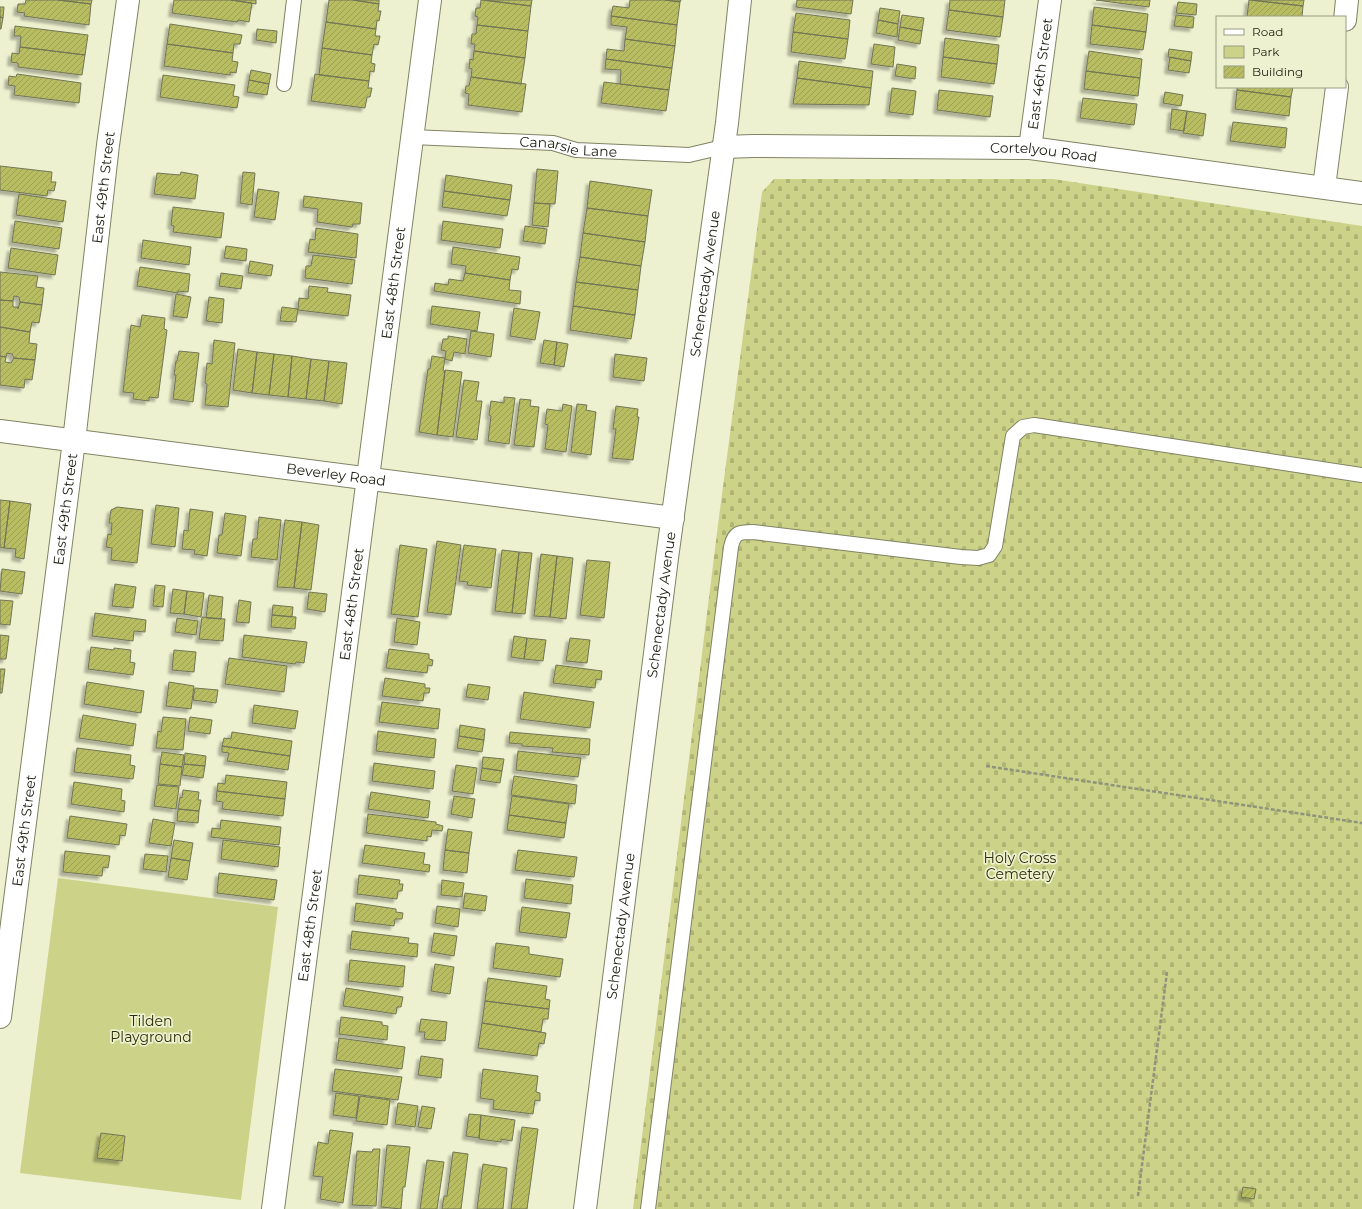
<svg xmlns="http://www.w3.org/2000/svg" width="1362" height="1209" font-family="Montserrat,sans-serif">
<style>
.cemetery{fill:url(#cemetery-stones)}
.park{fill:#ccd288}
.building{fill:url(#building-hatch);stroke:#727557;filter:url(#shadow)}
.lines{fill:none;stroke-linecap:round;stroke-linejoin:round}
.service-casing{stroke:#808364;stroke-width:16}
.minor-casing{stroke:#808364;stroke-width:24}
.tertiary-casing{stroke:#808364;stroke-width:24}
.path{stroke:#91947c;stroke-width:2.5;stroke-dasharray:4 2;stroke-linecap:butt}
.service{stroke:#fff;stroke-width:14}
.minor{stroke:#fff;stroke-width:22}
.tertiary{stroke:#fff;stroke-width:22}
.labels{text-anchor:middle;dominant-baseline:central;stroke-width:3.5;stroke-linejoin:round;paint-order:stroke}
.street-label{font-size:14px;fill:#1e1f13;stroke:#edf1cf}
.park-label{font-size:14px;fill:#2d2f06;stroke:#edf1cf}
</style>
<defs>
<pattern id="cemetery-stones" width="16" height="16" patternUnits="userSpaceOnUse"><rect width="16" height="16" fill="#ccd288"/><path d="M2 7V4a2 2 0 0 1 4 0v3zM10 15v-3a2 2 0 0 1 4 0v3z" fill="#afb474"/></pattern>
<pattern id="building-hatch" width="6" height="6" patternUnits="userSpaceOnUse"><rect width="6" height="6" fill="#b7bd60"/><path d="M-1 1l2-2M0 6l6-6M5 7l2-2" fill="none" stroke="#9da252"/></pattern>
<filter id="shadow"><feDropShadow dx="-3.5" dy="3.5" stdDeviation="1" flood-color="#0004"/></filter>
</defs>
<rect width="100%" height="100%" fill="#edf1cf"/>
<path class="cemetery" d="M774 179H1053L1362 226V1209H633L719 517 762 192Z"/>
<path class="park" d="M58 878 278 907 241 1200 20 1173Z"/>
<path class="building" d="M26 0H58L91 4 89 25 24 16 25 13 17 12 18 4H25Z
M58 0H92L91 4Z
M174 0H231L252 3 249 22 238 20 237 22 172 13Z
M231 0H256V4Z
M329 0H353L379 4 378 11H381L379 21 377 20 376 29 326 22Z
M353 0H379V4Z
M481 0 531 6 528 31 477 25 478 17 475 16 476 8H480Z
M485 0H532L531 6Z
M630 0H665L680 2 677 25 611 16 613 6 629 8Z
M665 0H681L680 2Z
M797 0H853L851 14 796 7Z
M950 0H1005L1003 17 949 10Z
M1096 0H1150L1149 7Z
M1249 0 1303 6 1302 17H1247Z
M1252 0H1304L1303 6Z
M1178 2 1197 4 1196 15 1176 13Z
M0 7H4L3 18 0 17Z
M1094 7 1148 14 1146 32 1092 25Z
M880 8 900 11 898 24 878 20Z
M949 10 1003 17 1000 37 946 30Z
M796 13 850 20 848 39 793 32Z
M902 15 924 18 922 31 900 27Z
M1176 15 1194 17 1193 28 1174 26Z
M611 16 677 25 675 46 625 39 627 27 611 25Z
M0 17 3 18 1 29H0Z
M878 20 898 24 897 37 876 33Z
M326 22 376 29 375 36H380L378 45 374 44 372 55 322 48Z
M170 24 242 35 240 44H234L233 53 167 44Z
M477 25 528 31 525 58 474 51 475 44H471L472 34H476Z
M1092 25 1146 32 1143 50 1090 44Z
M15 26 88 35 85 55 20 47 21 36H14Z
M900 27 922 31 920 44 898 40Z
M257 29 277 31 276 43 256 40Z
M793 32 848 39 845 59 791 52Z
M945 38 999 45 997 64 943 57Z
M625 39 675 46 672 68 606 59 607 49 624 51Z
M167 44 233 53 232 61 238 62 236 73 230 72V75L164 66Z
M874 44 895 47 893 67 871 64Z
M20 47 85 55 82 75 18 67V63L11 62 12 53 19 54Z
M322 48 372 55 371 63 375 64 374 72 370 71 369 81 319 75Z
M1169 49 1192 52 1191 61 1168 57Z
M474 51 525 58 521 84 471 77 472 69 469 68 470 59 473 60Z
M1089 51 1142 59 1140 78 1086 71Z
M943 57 997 64 994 84 941 77Z
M1170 57 1191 61 1189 73 1168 70Z
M606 59 672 68 669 90 620 84 621 70 605 69Z
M799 61 873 71 871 88 797 78Z
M897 64 916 67 915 79 895 76Z
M251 70 271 74 269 84 249 80Z
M1086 71 1140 78 1138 96 1084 89Z
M17 74 81 83 79 103 14 95 15 86 8 85 9 76 16 77Z
M315 74 369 81 368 88H372L370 97H367L365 108 311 101Z
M163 75 235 85 233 96 239 97 237 108 160 97Z
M471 77 526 84 522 112 468 105 469 94 465 93 466 86H469Z
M797 78 871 88 869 105 793 104Z
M249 80 269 84 267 95 247 92Z
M604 82 669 90 666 111 601 103Z
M1237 87H1293L1291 97 1237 90Z
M892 88 916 91 913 115 889 112Z
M939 90 993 96 990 117 937 110Z
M1237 90 1291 97 1289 116 1235 109Z
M1165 92 1183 95 1181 106 1163 103Z
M1083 98 1137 104 1134 125 1080 118Z
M1172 109 1187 111 1184 131 1170 129Z
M1187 111 1206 114 1203 136 1183 133Z
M1233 122 1287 128 1285 148 1230 141Z
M0 166 52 172 51 182H56L54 191 48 190 47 196 0 190Z
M537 169 558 171 555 204 534 203Z
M181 172 198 175 195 199 154 194 157 173 180 175Z
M243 172 255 173 252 205 240 203Z
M446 175 512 185 510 200 444 191Z
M590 181 652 190 648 216 587 208Z
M258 189 279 192 275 220 254 217Z
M444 191 510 200 507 216 442 207Z
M19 194 66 201 63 222 16 215Z
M304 196 362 203 360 224H353L352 227 317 222 318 209 303 207Z
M534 203 550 204 548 227 532 225Z
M173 207 224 213 221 238 173 232 174 226 171 225Z
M587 208 648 216 645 242 583 233Z
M15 221 62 228 59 249 12 242Z
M443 221 503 229 500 248 441 240Z
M525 226 547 229 545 244 523 241Z
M316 228 358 234 356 258 308 252 310 239 315 240Z
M583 233 645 242 641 266 580 257Z
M143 240 191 247 189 265 141 258Z
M226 246 247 249 246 261 224 258Z
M453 247 520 257 518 270 512 269 510 280 465 273 466 266 451 264Z
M11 248 58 255 55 275 8 268Z
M313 255 355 260 352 284 305 278 306 266H311Z
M580 257 641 266 638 290 576 282Z
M250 261 273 265 271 276 248 273Z
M140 267 190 274 188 292 178 291V293L137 286Z
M0 272 38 276 36 287 44 288 42 305 20 302 19 297 14 296 13 301 0 300Z
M221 273 243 276 241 289 219 286Z
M465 273 510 280 509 290 521 291 520 304 434 291 435 283 448 285 449 279 463 281Z
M576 282 638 290 635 315 573 306Z
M309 286 328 288 327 292 351 295 348 316 298 310 299 298 308 299Z
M176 294 191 297 187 318 173 316Z
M209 297 224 299 222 323 206 321Z
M0 300 13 301V307H18V309L20 302 42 305 39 323 32 322 30 332 0 327Z
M432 306 480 312 477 331 430 324Z
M573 306 635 315 631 339 570 330Z
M282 307 298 309 296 322 280 321Z
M514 308 540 312 535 340 510 336Z
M142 315 165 318 164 329 167 330 158 398 149 397V401L133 399 134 393 123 392 131 325 140 327Z
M0 327 30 332 29 343 37 344 35 360 14 358 12 354 7 353 6 357 0 356Z
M471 331 494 334 491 357 468 353Z
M448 336 467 339 465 354 454 352 452 361 445 359 446 351 441 350 443 339H448Z
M214 340 235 343 228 407 205 405 207 384 205 383 207 363 212 364Z
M544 340 557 342 554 365 540 363Z
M557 342 568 344 564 367 554 365Z
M238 349 257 352 252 393 233 390Z
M179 351 199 353 193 402 173 399 176 375H174L176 361H177Z
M257 352 274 354 269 395 252 393Z
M274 354 292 356 288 397 269 395Z
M615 354 647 358 644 381 613 377Z
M0 356 6 357 5 362 11 363 14 358 35 360 32 380 25 379 24 388 0 385Z
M292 356 311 359 306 399 288 397Z
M432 356 445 358 443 371H445L437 435 419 432 428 369H430Z
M311 359 329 361 324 401 306 399Z
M329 361 347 363 342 404 324 401Z
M445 370 462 372 453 437 437 435Z
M464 380 479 382 476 401H482L477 440 456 437Z
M504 397 515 398 509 444 488 441 491 416 489 415 491 401 504 403Z
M520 399 531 400 530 406 539 407 534 447 514 445Z
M563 404 572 406 566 452 545 449 548 425 545 424 547 409 562 411Z
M577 404 587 405 586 410 596 412 591 455 571 452Z
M616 406 638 409 637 417H639L633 460 612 458 616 429H613Z
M0 500 10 501 4 548 0 547Z
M10 501 31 504 24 559 15 557 16 549 4 548Z
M156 505 179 508 175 547 151 544Z
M117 507 143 510 137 563 111 560 112 548 106 547 108 534 111 535 112 523H109L111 510Z
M190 509 213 512 207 556 194 554 195 550 182 549 184 530 188 531Z
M225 513 246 516 241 556 217 553 219 535H222Z
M259 517 281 520 277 560 251 557 253 539H257Z
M285 520 302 522 294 588 277 587Z
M302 522 319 525 311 590 294 588Z
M437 541 461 545 451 615 427 612Z
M400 545 427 549 418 617 391 614Z
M464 545 496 549 491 588 467 585 468 582 459 581Z
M502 550 519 552 512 613 495 611Z
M519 552 532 553 525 614 512 613Z
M541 554 557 556 550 617 534 616Z
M557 556 573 558 566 619 550 617Z
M587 560 610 562 604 618 580 615Z
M2 569 25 572 22 594 0 591Z
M115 584 136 587 133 608 112 606Z
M155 585 165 586 163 607 153 606Z
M173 589 187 591 184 614 170 613Z
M187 591 204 593 201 617 184 614Z
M309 592 327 594 325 612 307 609Z
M209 595 223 597 221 619 206 618Z
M0 600 13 601 10 625 0 624Z
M239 600 251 602 249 623 236 622Z
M273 605 293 607 292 617 272 615Z
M95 613 146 620 145 632 134 631 133 641 92 636Z
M272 615 296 617 295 629 271 627Z
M202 617 225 619 223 641 199 639Z
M177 618 198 621 196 635 175 632Z
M397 618 420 622 417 645 394 642Z
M0 635 9 636 6 659H0Z
M244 635 307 642 304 663 296 662 295 664 242 657Z
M514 636 527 638 524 659 511 657Z
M527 638 546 640 543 661 524 659Z
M570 638 590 640 587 663 566 661Z
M91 647 114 650V648L131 650 130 662 135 663 133 675 88 669Z
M389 649 429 654V659L433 660 432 666 428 665 427 673 386 668Z
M174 650 196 652 194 672 172 670Z
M229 658 287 666 284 692 225 684Z
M556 665 602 671 601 680 596 679 595 688 553 683Z
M0 669H5L2 693H0Z
M385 678 425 684V688H430L429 693H424L423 701 382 696Z
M87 682 144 691 141 713 84 704Z
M169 682 194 686 191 709 166 706Z
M468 684 490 687 488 700 466 697Z
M195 688 218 690 216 703 193 700Z
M524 692 594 702 590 728 520 719Z
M382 702 440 709 438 729 379 722Z
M254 705 298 711 295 729 252 723Z
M83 715 136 724 133 746 79 738Z
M163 717 186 719 183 750 156 748 158 731 161 732Z
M190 717 212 720 210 734 188 731Z
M460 725 485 729 484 740 459 736Z
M378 731 436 739 434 758 376 751Z
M232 732 292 741 290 756 222 746 224 738 231 739Z
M510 732 590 739 589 755 552 752 553 748 522 746V744L509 743Z
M459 736 484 740 482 752 457 748Z
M222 746 290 756 288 770 227 761 229 753 222 752Z
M77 748 131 755 130 765 135 766 133 779 74 772Z
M518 751 581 758 578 777 516 770Z
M162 752 184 755 182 767 160 764Z
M185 753 206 756 205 766 184 764Z
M483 757 504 759 502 771 482 768Z
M374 763 435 771 433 789 372 781Z
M160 764 182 767 180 786 158 784Z
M184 764 205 766 203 778 182 775Z
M456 765 477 768 473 794 452 791Z
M482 768 502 771 500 783 480 780Z
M226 775 287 782 285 799 217 791 218 783 225 784Z
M514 776 577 785 575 804 511 795Z
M74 782 122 789 121 800 125 801 124 812 71 804Z
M157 785 179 787 176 809 154 806Z
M183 790 199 792 198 800H201L199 811 178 809 180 797 182 798Z
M217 791 285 799 283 816 222 809 223 802 216 801Z
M371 792 430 801 428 818 368 809Z
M454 796 475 799 472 818 451 814Z
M512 796 569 804 566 823 509 815Z
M178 809 199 811 198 823 177 821Z
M368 814 436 822V824L443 826 442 831 432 830 431 837 427 836V841L366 833Z
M509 815 566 823 564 838 507 830Z
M70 816 127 824 125 836 120 835 119 845 67 838Z
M153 819 175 823 171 846 149 843Z
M221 820 281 827 279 845 211 837 212 828 220 829Z
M448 829 472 832 469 853 445 850Z
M174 840 193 843 190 861 171 858Z
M223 840 280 847 278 867 221 859Z
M365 845 425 853 423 864 430 865 429 872 362 863Z
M445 850 469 853 467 873 443 870Z
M518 850 577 857 574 877 515 870Z
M65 851 110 856 108 868 103 867 102 876 63 872Z
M145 854 168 856 166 872 143 869Z
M171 858 190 861 187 880 168 877Z
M219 873 277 880 274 900 217 893Z
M359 875 400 880 399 884H403L402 891H398L397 899 357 894Z
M526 879 573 885 571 904 524 898Z
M442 880 464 883 462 897 441 895Z
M465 893 487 896 485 911 463 908Z
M356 903 396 909V912L403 913 402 919H395L394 926 354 921Z
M437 906 460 909 458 927 435 923Z
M522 907 570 913 566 938 519 932Z
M352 931 409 938 408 943 418 944 417 957 350 949Z
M434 933 457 936 454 956 431 952Z
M496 943 529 947V954L563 959 560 977 493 968Z
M350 960 405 966 403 987 348 981Z
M435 964 454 967 450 994 431 991Z
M488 978 547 986 545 999 550 1000 549 1009 485 1001Z
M346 988 403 997 401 1007H397L396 1014 343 1006Z
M485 1001 549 1009 548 1019H543L541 1032 482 1023Z
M341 1017 382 1022V1025L388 1026 387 1040 339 1034Z
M421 1019 447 1022 445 1041 424 1039 425 1032H419Z
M482 1023 546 1033 544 1044 539 1043 537 1056 478 1048Z
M339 1038 405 1047 402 1069 336 1060Z
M421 1056 443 1059 441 1078 418 1075Z
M335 1069 402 1077 398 1100 332 1091Z
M483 1069 538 1076 536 1092 540 1093V1101L535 1100 533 1114 493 1109 494 1100 480 1098Z
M336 1093 359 1096 356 1118 333 1115Z
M360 1096 390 1100 387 1125 356 1121Z
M398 1103 418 1106 415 1127 395 1124Z
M422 1106 435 1108 431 1129 418 1127Z
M469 1114 481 1115 479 1138 466 1136Z
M481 1115 515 1120 512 1141 501 1139V1142L479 1139Z
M522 1127 538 1129 527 1209H511Z
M330 1130 353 1133 343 1203 320 1199 323 1177 313 1176 318 1142 328 1144Z
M101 1133 125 1136 122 1161 97 1158Z
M387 1145 410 1147 405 1187H403L401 1209 381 1207Z
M373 1149H380L376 1206 352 1205 357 1151 372 1152Z
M453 1152 468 1154 461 1209H442L444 1196H447Z
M427 1160 444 1162 437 1209H420Z
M483 1164 507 1168 503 1209H477Z
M1243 1187 1256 1189 1254 1199 1241 1197Z"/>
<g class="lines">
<g class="service-casing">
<g id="service">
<path d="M284 84 294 0"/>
<path id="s1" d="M412 137 553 143 576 150 689 155 723 147"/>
<path d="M648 1209 731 547C734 532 740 532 753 532L961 557 978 558 989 555 995 546 1013 436 1023 427 1034 425 1362 475"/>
</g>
</g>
<g class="minor-casing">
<g id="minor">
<path d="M1345 20 1347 0"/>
<path id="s2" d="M723 147 753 146 1030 148 1362 193"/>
<path id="s3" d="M1030 148 1050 0"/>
<path d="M1324 187 1337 87"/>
<path id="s4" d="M0 1017 74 441 108 145 128 0"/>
<path id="s5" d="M273 1209 430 0"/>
<path id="s6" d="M585 1209 667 558 727 123 740 0"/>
</g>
</g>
<g class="tertiary-casing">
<g id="tertiary">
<path id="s7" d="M0 431 673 518"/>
</g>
</g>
<path class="path" d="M986 766 1362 823
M1138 1196 1167 972"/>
<use href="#service" class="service"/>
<use href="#minor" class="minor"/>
<use href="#tertiary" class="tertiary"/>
</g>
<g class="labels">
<g class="street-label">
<text stroke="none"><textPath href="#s3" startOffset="75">East 46th Street</textPath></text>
<text stroke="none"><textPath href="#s1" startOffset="157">Canarsie Lane</textPath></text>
<text stroke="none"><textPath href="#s2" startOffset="321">Cortelyou Road</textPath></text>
<text stroke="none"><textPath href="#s4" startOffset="836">East 49th Street</textPath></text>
<text stroke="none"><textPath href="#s5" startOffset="934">East 48th Street</textPath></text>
<text stroke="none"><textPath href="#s6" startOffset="933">Schenectady Avenue</textPath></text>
<text stroke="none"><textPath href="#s7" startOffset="339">Beverley Road</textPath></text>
<text stroke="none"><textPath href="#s4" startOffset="512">East 49th Street</textPath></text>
<text stroke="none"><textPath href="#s6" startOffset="609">Schenectady Avenue</textPath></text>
<text stroke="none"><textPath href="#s5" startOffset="610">East 48th Street</textPath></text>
<text stroke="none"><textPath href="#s4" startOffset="188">East 49th Street</textPath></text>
<text stroke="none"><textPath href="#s5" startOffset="286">East 48th Street</textPath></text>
<text stroke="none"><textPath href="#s6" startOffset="285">Schenectady Avenue</textPath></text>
</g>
<g class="park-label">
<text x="1020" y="858">Holy Cross<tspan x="1020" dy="16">Cemetery</tspan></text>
<text x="151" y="1021">Tilden<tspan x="151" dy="16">Playground</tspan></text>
</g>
</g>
<rect x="1216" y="16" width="130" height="72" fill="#edf1cf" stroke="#9a9d84"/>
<rect x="1224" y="29" width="20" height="6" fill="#ffffff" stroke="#9a9d84"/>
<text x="1252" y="36" font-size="12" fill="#1e1f13">Road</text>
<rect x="1224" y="46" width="20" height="12" fill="#ccd288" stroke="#9a9d84"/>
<text x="1252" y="56" font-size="12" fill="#1e1f13">Park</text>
<rect x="1224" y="66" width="20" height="12" fill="url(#building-hatch)" stroke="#9a9d84"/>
<text x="1252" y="76" font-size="12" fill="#1e1f13">Building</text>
</svg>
